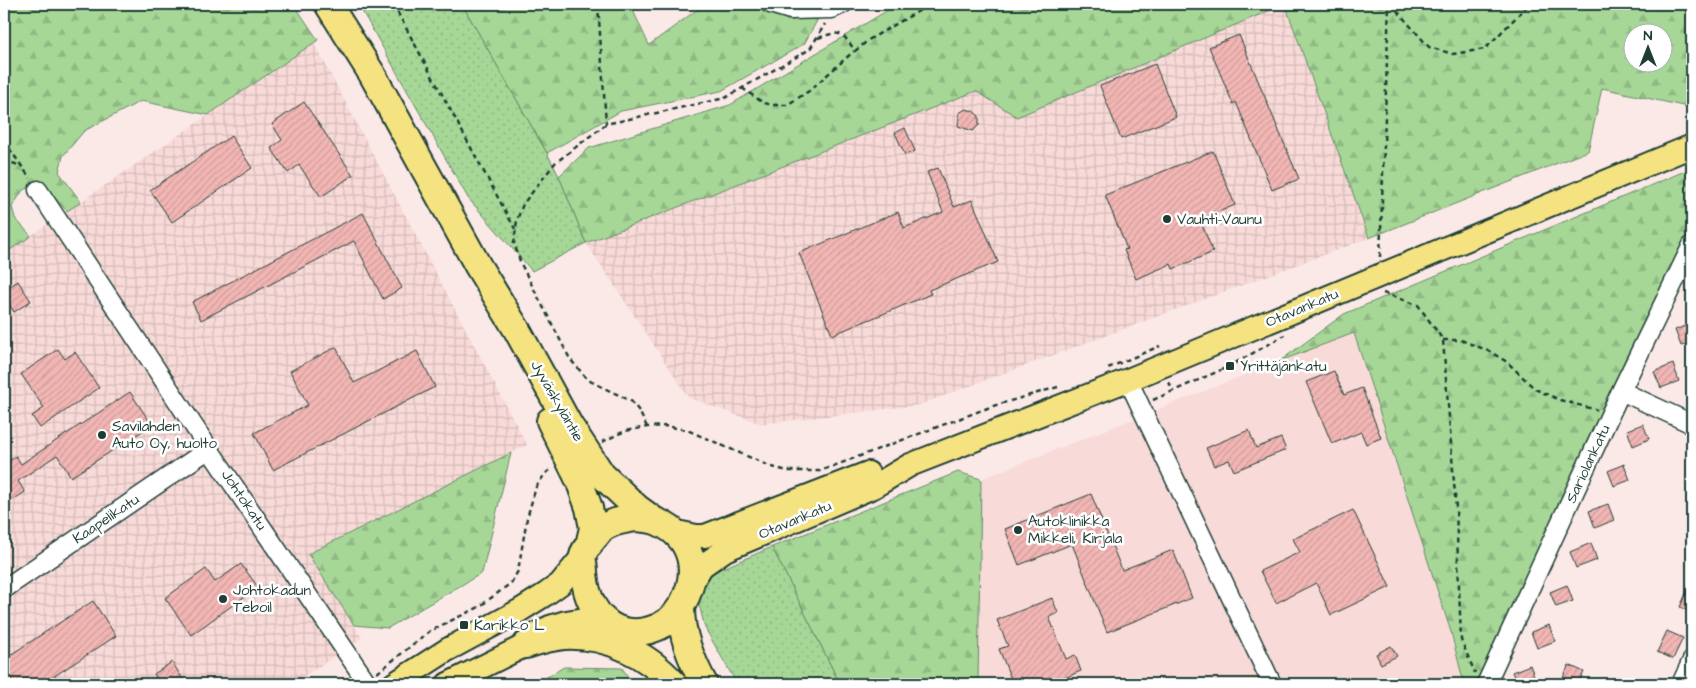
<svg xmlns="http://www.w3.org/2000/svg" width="1696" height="688" font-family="'Architects Daughter',sans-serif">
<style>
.built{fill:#f8dad8}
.industrial{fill:url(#industrial-grid)}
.grass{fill:url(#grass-dots);stroke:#638a66}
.forest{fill:url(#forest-firs);stroke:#638a66;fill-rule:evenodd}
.building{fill:url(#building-hatch);stroke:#1f3d34}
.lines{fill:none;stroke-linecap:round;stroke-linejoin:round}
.minor-casing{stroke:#1f3d34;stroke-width:21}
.major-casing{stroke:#1f3d34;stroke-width:26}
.highway-casing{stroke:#1f3d34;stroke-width:30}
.path{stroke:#1f3d34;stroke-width:2.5;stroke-dasharray:5 4;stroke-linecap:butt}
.minor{stroke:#fff;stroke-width:18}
.major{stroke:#f5e382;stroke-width:22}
.highway{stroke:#f5e382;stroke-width:26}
.poi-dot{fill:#1f3d34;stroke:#fff;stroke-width:2}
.labels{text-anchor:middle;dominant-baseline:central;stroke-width:5;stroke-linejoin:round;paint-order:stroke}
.poi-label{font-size:15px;fill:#1f3d34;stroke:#fff;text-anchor:start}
.street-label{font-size:15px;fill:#1f3d34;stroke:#fff}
</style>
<defs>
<pattern id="industrial-grid" width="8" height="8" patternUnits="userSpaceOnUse" patternTransform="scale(1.25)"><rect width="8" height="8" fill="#f8dad8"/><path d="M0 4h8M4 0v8" fill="none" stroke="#d4bcba"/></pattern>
<pattern id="grass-dots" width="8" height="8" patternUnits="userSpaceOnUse" patternTransform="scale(1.25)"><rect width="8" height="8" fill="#a7d797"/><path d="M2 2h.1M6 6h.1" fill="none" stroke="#8fb983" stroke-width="1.8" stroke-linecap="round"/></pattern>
<pattern id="forest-firs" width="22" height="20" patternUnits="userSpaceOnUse" patternTransform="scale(1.25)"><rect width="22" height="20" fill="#a7d797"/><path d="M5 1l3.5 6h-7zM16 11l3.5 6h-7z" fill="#8fb983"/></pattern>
<pattern id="building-hatch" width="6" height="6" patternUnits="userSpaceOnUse" patternTransform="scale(1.25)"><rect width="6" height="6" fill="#f2b6b4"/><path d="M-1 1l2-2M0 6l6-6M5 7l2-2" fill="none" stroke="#cf9d9b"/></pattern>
</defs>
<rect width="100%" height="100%" fill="#fbe9e8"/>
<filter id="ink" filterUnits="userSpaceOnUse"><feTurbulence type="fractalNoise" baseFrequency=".02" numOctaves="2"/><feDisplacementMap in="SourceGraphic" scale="10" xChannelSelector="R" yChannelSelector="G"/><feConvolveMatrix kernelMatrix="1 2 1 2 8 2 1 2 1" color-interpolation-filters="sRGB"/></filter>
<g filter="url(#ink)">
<path class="built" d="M1354 332 1451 632 1464 684H978L981 479Z"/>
<path class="industrial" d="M1285 4 1369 238 919 405 762 424 689 398 586 243 976 91 1017 117Z
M314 43 527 445 308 554 362 638 292 684H4V254Z"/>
<path class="grass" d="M358 4H462L547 153 559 176 586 243 532 271 468 198Z
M772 547 840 684H737L705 628 693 581Z"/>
<path class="forest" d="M4 4H294L318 40 208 115 141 101 84 131 63 156 59 172 81 202 67 211 40 182 23 190 12 207 15 218 31 236 4 254Z
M462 4H630L649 45 705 4H828L823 10 804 44 721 91 621 111 547 153Z
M898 4H1692V108L1602 88 1588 151 1369 238 1285 4 1017 117 976 91 586 243 559 176 589 148 730 105ZM1664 32V62H1634V32Z
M1692 168V233L1475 684H1464L1451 632 1354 333 1280 361 1344 314Z
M511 453 482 573 388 628 354 625 308 554Z
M958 472 981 479 978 684H840L772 547Z
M564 667 622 668 633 684H535Z"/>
<path class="building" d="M1239 35 1299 179 1272 190 1236 102 1233 104 1209 47Z
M1155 64 1176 117 1121 139 1100 86Z
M304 102 353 175 321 197 299 165 288 173 271 148 282 140 272 124Z
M966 109 973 111 979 116V125L973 131 958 126 959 113Z
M905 128 915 151 905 155 895 133Z
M231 136 252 168 172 222 150 190Z
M1213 151 1235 205 1200 220 1213 252 1173 269 1171 264 1136 279 1124 250 1127 249 1105 195Z
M938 168 954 207 972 200 998 262 929 290 931 294 832 335 799 253 898 212 904 228 943 212 927 172Z
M363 213 402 288 383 299 354 241 201 320 192 302Z
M18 281 31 301 14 312 4 296V290Z
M1692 323V342L1681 346 1675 330Z
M336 347 354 383 417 351 435 387 273 470 254 433 308 405 290 371Z
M58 349 65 359 75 352 99 388 40 428 32 416 44 408 21 374Z
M1673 364 1679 381 1661 388 1654 372Z
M1334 371 1344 395 1362 388 1381 438 1366 444 1361 432 1332 444 1306 382Z
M130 392 152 425 71 477 57 455 18 481 25 492 4 506V464L16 456 21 464Z
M1643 424 1649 439 1633 446 1627 430Z
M1249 430 1256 448 1281 438 1286 450 1234 471 1229 460 1214 466 1206 448Z
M1624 464 1630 480 1614 486 1608 471Z
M1091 494 1122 570 1173 550 1192 598 1107 632 1072 544 1019 565 1005 529Z
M1608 504 1614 520 1595 528 1589 511Z
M1353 510 1390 587 1331 615 1316 583 1276 603 1260 571 1300 552 1293 539Z
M1591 543 1597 560 1576 568 1570 552Z
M241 564 258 587 191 635 165 598 206 569 215 582Z
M1692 580V613L1680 607Z
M1567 585 1573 601 1556 607 1550 592Z
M1052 598 1058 613 1049 617 1066 659 1075 655 1081 671 1050 684H1013L999 649 1008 646 997 620Z
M93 601 116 636 42 684H14L4 669V659Z
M1549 625 1555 641 1537 648 1531 632Z
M1667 631 1683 638 1673 659 1657 652Z
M1391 646 1397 656 1381 664 1376 654Z
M172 662 186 684H160L154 674Z
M1530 665 1536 681 1528 684H1517L1512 672Z
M1569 665 1584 672 1578 684H1560Z"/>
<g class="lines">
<g class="minor-casing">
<path id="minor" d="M770 4 790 10 832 9 843 4
M38 190 209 449 368 684
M1128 380 1272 684
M1621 391 1692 424
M4 589 209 449
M1486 684 1621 391 1692 245
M1681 684 1692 660"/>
</g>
<g class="major-casing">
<path id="major" d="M672 531 696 536H705L868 473
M690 587 697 574 702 566 725 550 873 487 910 465 1128 380 1692 146
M394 684 447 650 519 611 546 594 560 584 583 556
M448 684 526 645 538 633 550 627 566 622 585 619H602"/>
</g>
<g class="highway-casing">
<path id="highway" d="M328 4 372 74 478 266 517 330 569 425 602 475 637 508 655 521
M550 421 579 480 589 508 593 528 589 545
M635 518C642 519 651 519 658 522 694 538 700 573 682 605 674 618 664 626 650 630 609 641 586 608 584 571 584 567 582 560 583 556 584 549 591 542 595 537 598 534 600 530 603 528 612 521 624 520 635 518Z
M681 607C681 635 691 659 704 684
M526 645C538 641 551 637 564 636 606 634 646 653 674 684"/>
</g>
<path class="path" d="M393 4 515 229
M598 4 606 124
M1391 4 1429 47 1453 54 1485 49 1529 4
M818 38C840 31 841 30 855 51L870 39 931 4
M742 88 762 102 771 105H787L809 91 854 51
M4 141 30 178
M4 160 21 166
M1380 257 1389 4
M1383 293 1418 305 1443 340 1456 508 1461 640 1475 673
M1443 340H1461L1489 351 1507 362 1535 389 1560 400 1597 410
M1108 368 1160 346
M1169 382 1173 392
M1153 400 1230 366 1285 335
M647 427 639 411 631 401 588 380 570 359 521 264 514 243 517 220 523 204 555 163 606 124 725 98 810 49 825 24
M602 442 625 431 647 427 665 426 687 430 772 467 788 471H820L993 406 1058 387
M377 673 430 631 479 607 511 583 518 571 527 518 536 487 545 474 553 468"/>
<use href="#minor" class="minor"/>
<use href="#major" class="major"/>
<use href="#highway" class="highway"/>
</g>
</g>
<g class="poi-dot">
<circle cx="1167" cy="219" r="5"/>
<rect x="1225" y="361" width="10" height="10" rx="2.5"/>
<circle cx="102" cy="435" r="5"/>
<circle cx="1018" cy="530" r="5"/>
<circle cx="223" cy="599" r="5"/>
<rect x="459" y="620" width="10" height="10" rx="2.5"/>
</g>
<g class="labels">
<g class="poi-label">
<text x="1177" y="219">Vauhti-Vaunu</text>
<text x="1240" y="366">Yrittäjänkatu</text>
<text x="112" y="426">Savilahden<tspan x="112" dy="17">Auto Oy, huolto</tspan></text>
<text x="1028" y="521">Autoklinikka<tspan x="1028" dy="17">Mikkeli, Kirjala</tspan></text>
<text x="233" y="590">Johtokadun<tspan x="233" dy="17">Teboil</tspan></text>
<text x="474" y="625">Karikko L</text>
</g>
<g class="street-label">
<text transform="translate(1302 308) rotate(-23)">Otavankatu</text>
<text transform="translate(557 401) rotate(60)">Jyväskyläntie</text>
<text transform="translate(1588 464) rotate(-65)">Sariolankatu</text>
<text transform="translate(244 500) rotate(56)">Johtokatu</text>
<text transform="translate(106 519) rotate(-34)">Kaapelikatu</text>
<text transform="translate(795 520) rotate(-23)">Otavankatu</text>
</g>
</g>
<rect width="1696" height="688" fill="none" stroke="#fff" stroke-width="20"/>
<rect x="10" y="10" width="1676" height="668" fill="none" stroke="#1f3d34" stroke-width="2" filter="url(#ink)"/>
<g transform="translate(1648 48)"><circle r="24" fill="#ffffff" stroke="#a5b1ae"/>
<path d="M0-4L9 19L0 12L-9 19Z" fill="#1f3d34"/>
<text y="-8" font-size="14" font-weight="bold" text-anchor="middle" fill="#1f3d34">N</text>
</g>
</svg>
